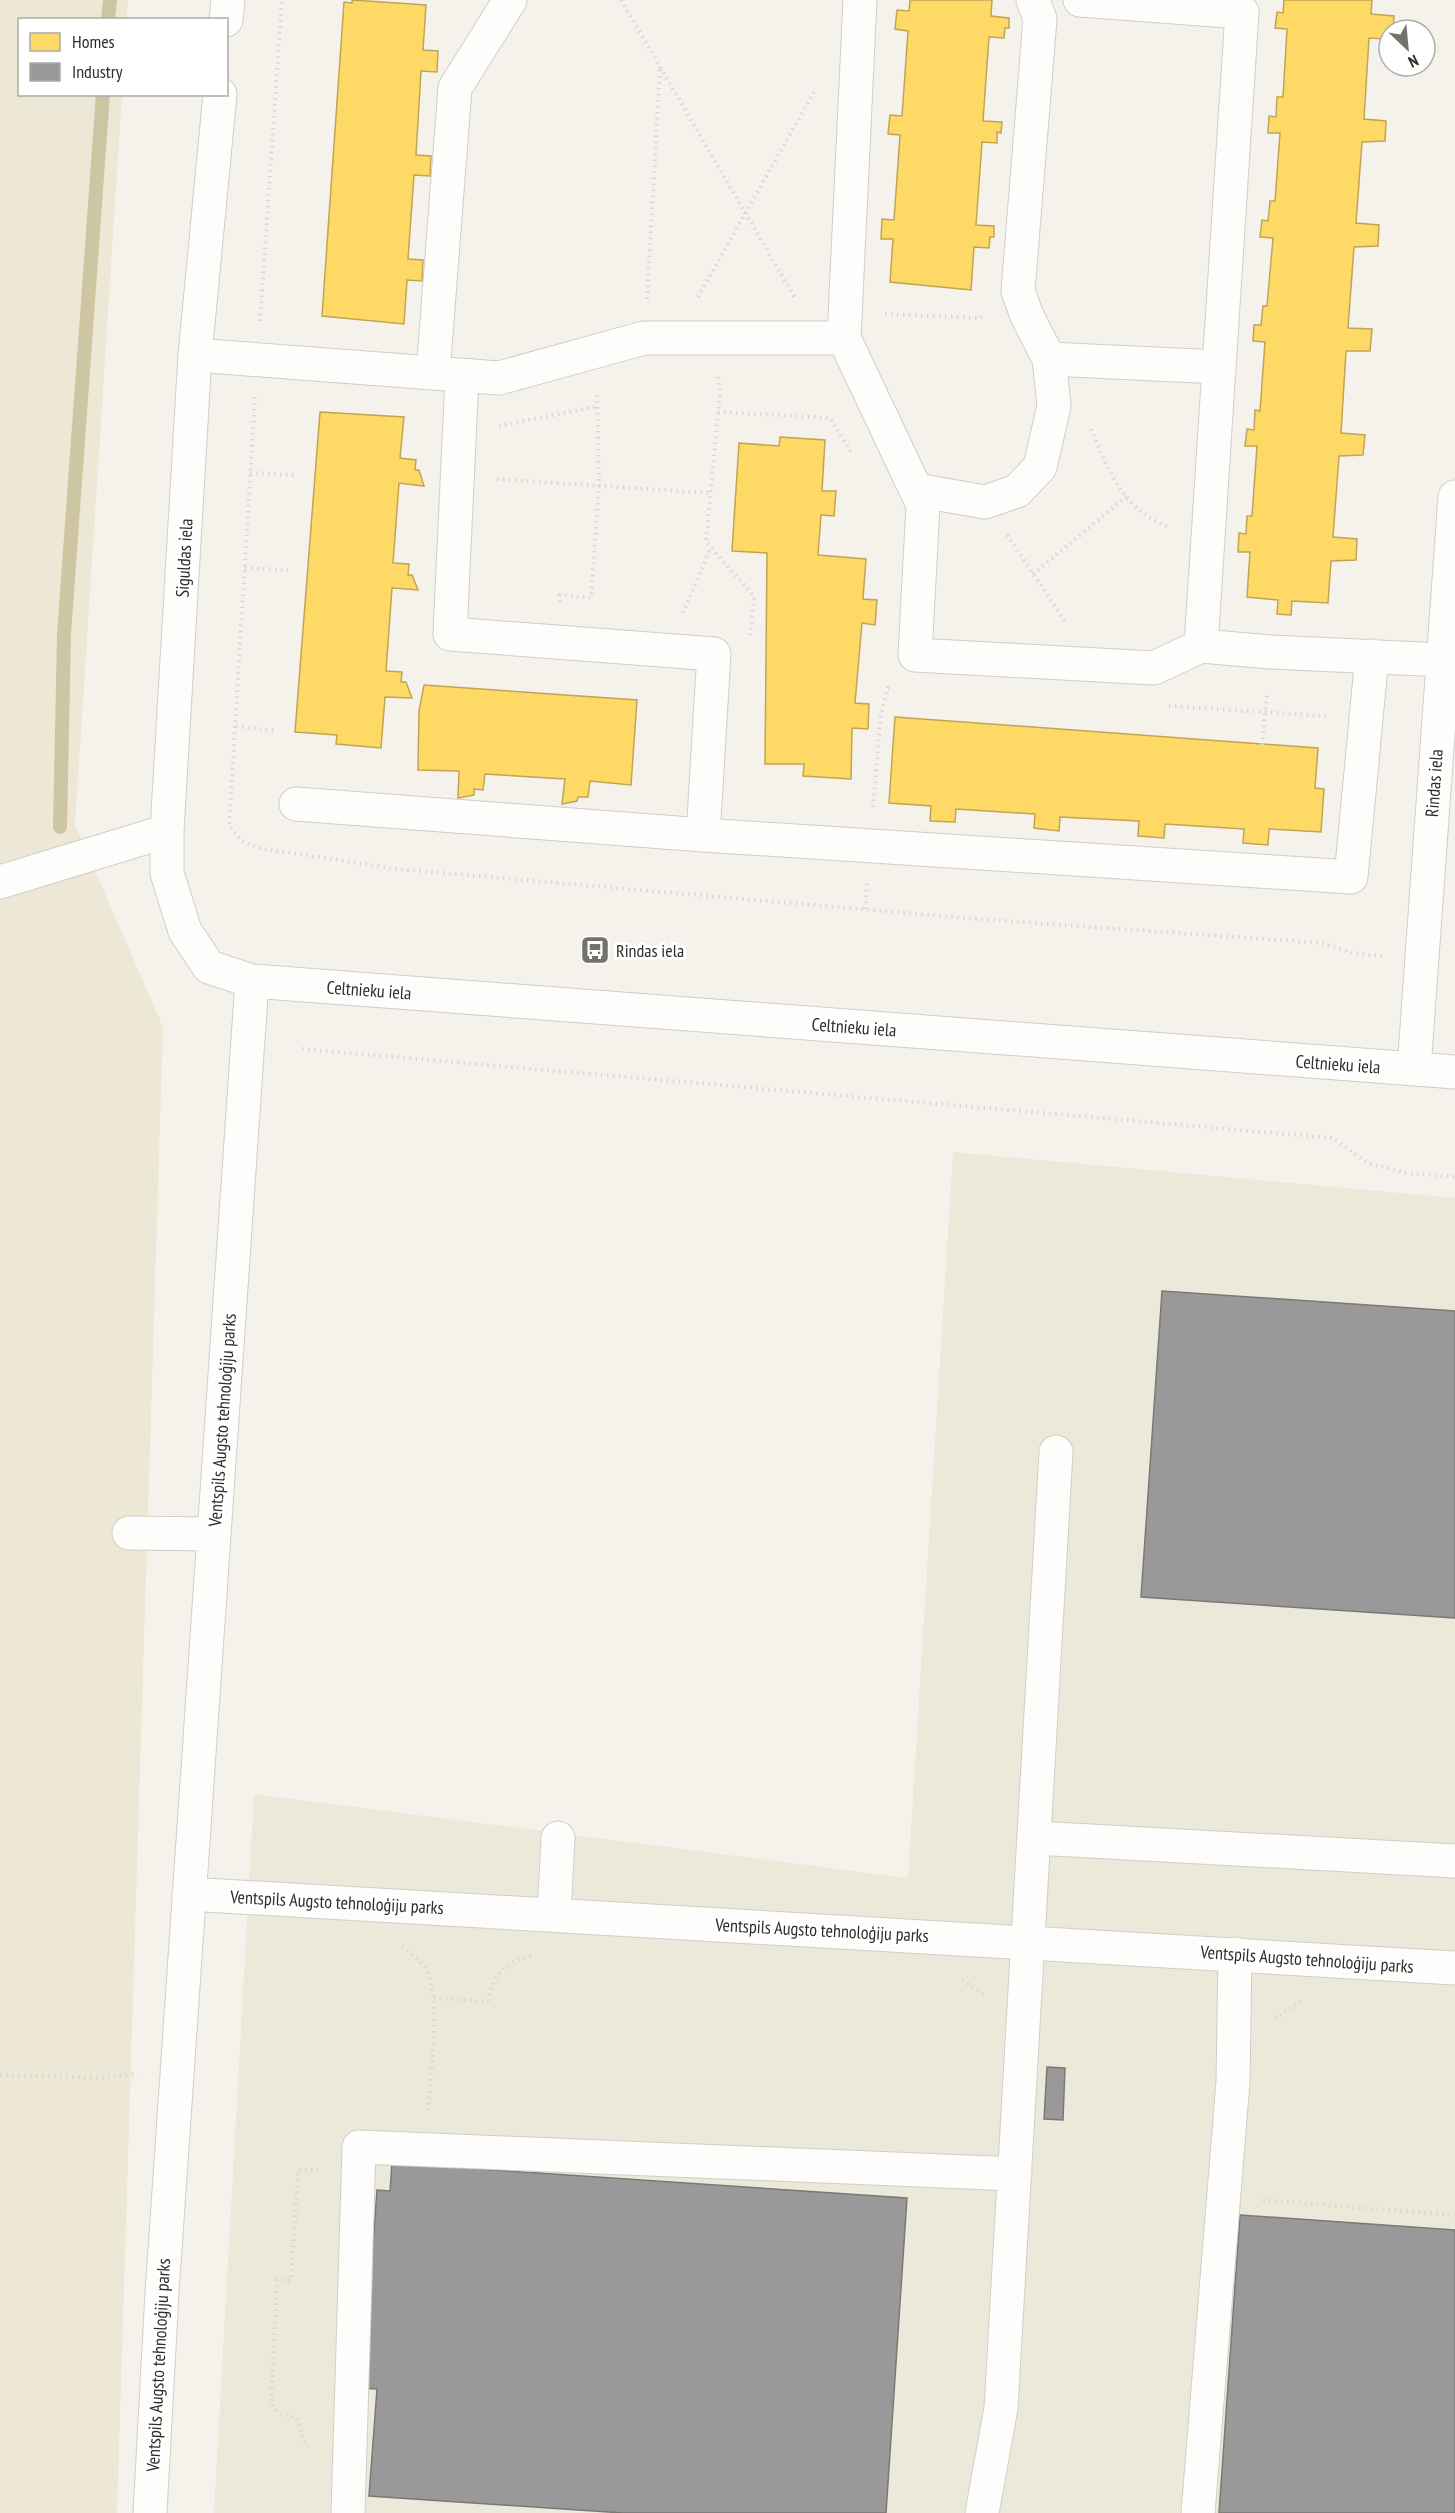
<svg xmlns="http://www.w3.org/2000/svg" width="1455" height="2513" font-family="'PT Sans Narrow',sans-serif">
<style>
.built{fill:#ece8da}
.green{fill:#ece8d5}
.homes{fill:#ffd966;stroke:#c1a554;stroke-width:1.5}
.industry{fill:#999;stroke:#797977;stroke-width:1.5}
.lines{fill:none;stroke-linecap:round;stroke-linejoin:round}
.stream{stroke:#cec5a3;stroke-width:14}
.minor-casing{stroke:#d0cec8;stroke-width:35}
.path{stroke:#d7d7d5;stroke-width:4;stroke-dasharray:1.5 4.5;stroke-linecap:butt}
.minor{stroke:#fdfdfc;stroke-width:33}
.labels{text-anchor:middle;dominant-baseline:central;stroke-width:6;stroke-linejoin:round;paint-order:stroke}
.street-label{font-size:18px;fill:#2f2d29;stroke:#fff}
.poi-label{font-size:18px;fill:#2f2d29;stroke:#fff;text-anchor:start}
</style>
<rect width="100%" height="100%" fill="#f4f2eb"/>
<path class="built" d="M953 1152 1455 1198V2513H214L254 1794 908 1878Z"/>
<path class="green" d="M0 0H128L126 19 20 20V94L122 95 75 825 163 1027 117 2513H0Z"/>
<path class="homes" d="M352 0 426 5 423 50 438 51 437 72 421 71 416 155 431 156 430 176 414 175 408 259 423 260 422 281 407 280 404 324 322 316 344 2 352 3Z
M910 0H992L991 16 1009 18V28H1005L1004 38 989 37 983 121 1002 122 1001 133 997 132V143L982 142 976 225 994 226V237H990L989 248 974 247 971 290 890 282 893 239H881L882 219 894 220 900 135 888 134 890 115 902 116 908 31 895 29 897 10 909 11Z
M1284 0H1372L1371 14 1394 16 1393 30H1389V36H1384V39L1369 38 1364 119 1386 121 1385 141 1362 142 1356 223 1379 225 1378 246 1354 247 1348 328 1372 329 1370 351H1346L1341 433 1365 435 1363 455 1339 456 1333 537 1357 539 1356 560 1331 561 1328 603 1292 601 1291 615 1277 614 1278 600 1247 597 1250 552H1238L1239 533 1246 534 1247 516H1252L1257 446H1245L1247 429 1254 430 1255 410 1260 411 1265 342 1253 341 1254 325H1261L1263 306H1267L1273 238 1260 237 1262 220 1268 221 1270 201H1275L1280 133H1268L1269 116 1276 117 1277 97H1283L1287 29 1275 28 1277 12 1283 13Z
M320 412 404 417 400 458 416 460 415 470H419L424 486 399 483 393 563 409 564 408 575H412L418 590 392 588 386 671 402 672 401 682H406L412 698 385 697 381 748 336 744 337 735 295 732Z
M780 437 825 440 822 491H836L834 516 821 515 818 555 866 559 863 599 877 600 875 625 862 623 855 703 869 704 868 729 852 728 851 779 803 776 804 764H765L767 553 732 551 739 443 779 446Z
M424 685 637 700 631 785 590 781 588 797H578L577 801 562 804 565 779 485 774 483 790 474 789V795L458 798 459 771 418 770 419 711Z
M895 717 1318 748 1315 788 1324 789 1321 832 1269 829 1268 845 1243 843 1244 829 1165 824 1164 838 1138 836 1139 821 1060 817 1059 831 1034 828 1035 814 956 809 955 822 930 821 931 806 889 803Z"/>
<path class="industry" d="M1162 1291 1455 1311V1618L1141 1597Z
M1047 2067 1065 2068 1063 2120 1044 2119Z
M392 2163 907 2198 886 2513H623L369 2496 377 2389 363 2388 377 2190 390 2191Z
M1240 2215 1455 2230V2513H1219Z"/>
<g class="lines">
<path class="stream" d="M108 20 110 0
M60 827 64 634 103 94"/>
<g class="minor-casing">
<path id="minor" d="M1080 0 1242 12 1201 646
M226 20 228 0
M220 94 195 355 167 831V873L185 931 209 967 252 981 1455 1072
M844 338 860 0
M195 355 499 378 644 338H844L923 505 915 655 1154 668 1201 646 1271 652 1443 660
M1049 359 1219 367
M433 373 455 88 510 0
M462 377 450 634 714 654 703 835
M916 490 985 502 1017 491 1040 467 1054 406 1049 359 1027 316 1018 291 1040 19 1033 0
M296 804 703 835 1351 877 1372 656
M0 882 167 831
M1414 1069 1455 497
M129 1533 214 1534
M1036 1838 1455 1861
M189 1894 1455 1968
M554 1915 558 1838
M150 2513 162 2293 252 981
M348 2513 359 2147 1015 2174
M982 2513 1001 2408 1056 1452
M1198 2513 1233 2082 1235 1954"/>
</g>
<path class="path" d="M621 0 795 298
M698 297 814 92
M647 299 660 67
M885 314 980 318 984 315
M260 321 282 0
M718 377 720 391 706 542 754 596 750 639
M255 397 229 826 242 841 258 848 397 869 964 918 1322 943 1356 954 1382 956
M718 412 830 418 853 455
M499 426 599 406
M1091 429C1108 471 1123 509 1168 527
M250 473 295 475
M497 479 710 493
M1007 535 1067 624
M245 568 288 570
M1033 574 1127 496
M560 602V595L591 598 599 486 597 392
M683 613 711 547
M1169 706 1326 716
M236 726 276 731
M1262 745 1267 692
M873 807 881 714 888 688 892 689
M865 909 867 884
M302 1049 1333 1138 1368 1163 1406 1173 1455 1177
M402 1947C411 1953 420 1960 426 1969 442 1998 430 2076 428 2110
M962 1980 986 1995
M434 1998 487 2002C495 1973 502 1965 531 1955
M1275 2019 1303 1999
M0 2075 103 2078 138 2073
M1263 2200 1455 2215
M309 2447 304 2441 296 2417 279 2414 271 2402 277 2280H291L298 2170H318"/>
<use href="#minor" class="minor"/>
</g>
<defs>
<g id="bus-square" transform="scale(1.5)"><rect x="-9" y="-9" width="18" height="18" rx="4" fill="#74726d" stroke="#fff"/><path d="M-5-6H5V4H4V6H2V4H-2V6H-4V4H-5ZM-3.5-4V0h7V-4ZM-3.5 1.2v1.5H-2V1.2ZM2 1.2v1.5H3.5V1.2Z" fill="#fff"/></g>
</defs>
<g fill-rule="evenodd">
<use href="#bus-square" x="595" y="950"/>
</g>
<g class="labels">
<g class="street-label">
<text transform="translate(184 558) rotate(-87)">Siguldas iela</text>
<text transform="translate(1434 783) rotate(-86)">Rindas iela</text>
<text transform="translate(369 990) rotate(4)">Celtnieku iela</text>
<text transform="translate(854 1027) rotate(4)">Celtnieku iela</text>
<text transform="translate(1338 1064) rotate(4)">Celtnieku iela</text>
<text transform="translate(222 1420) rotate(-86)">Ventspils Augsto tehnoloģiju parks</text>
<text transform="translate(337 1902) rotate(3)">Ventspils Augsto tehnoloģiju parks</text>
<text transform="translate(822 1930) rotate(3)">Ventspils Augsto tehnoloģiju parks</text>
<text transform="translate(1307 1959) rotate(4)">Ventspils Augsto tehnoloģiju parks</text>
<text transform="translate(158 2365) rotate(-87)">Ventspils Augsto tehnoloģiju parks</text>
</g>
<g class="poi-label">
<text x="616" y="950">Rindas iela</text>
</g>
</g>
<rect x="18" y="18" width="210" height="78" fill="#ffffff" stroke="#acaba9" stroke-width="1.5"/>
<rect x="30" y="33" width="30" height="18" fill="#ffd966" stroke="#acaba9" stroke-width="1.5"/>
<text x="72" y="48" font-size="18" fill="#2f2d29">Homes</text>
<rect x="30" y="63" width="30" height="18" fill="#999999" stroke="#acaba9" stroke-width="1.5"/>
<text x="72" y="78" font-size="18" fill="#2f2d29">Industry</text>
<g transform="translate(1407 48) rotate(154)"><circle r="28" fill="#ffffff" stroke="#acaba9" stroke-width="1.5"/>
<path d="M0-4.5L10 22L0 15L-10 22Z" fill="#74726d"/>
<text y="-9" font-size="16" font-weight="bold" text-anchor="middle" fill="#2f2d29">N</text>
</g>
</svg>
